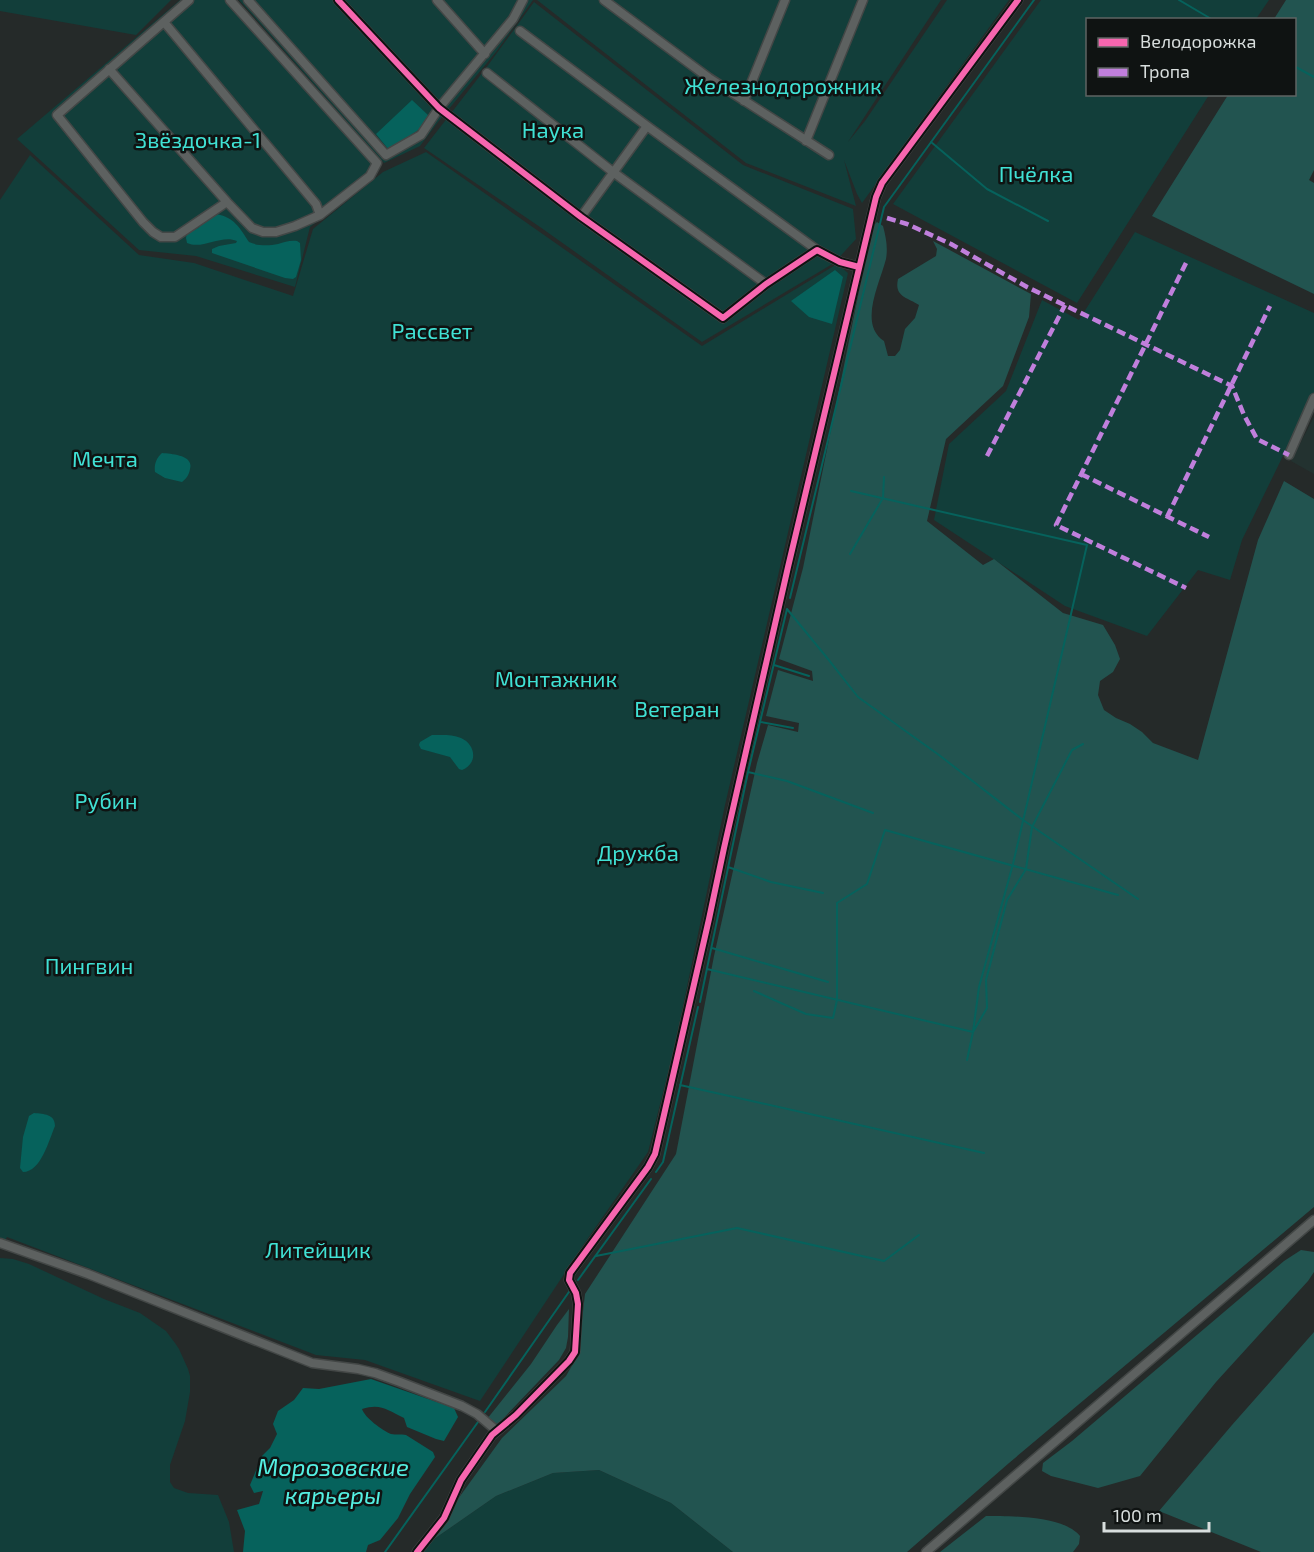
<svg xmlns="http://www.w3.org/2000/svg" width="1314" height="1552" font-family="'Exo 2',sans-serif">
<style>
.built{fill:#233230}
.green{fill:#123e3a}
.forest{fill:#225450}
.water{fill:#06625c}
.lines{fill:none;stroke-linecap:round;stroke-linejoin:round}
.stream{stroke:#06625c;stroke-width:2}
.minor-casing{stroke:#434746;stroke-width:11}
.minor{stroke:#5d6160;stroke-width:8}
.quiet{stroke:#c07fdc;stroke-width:4.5;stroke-dasharray:9 4.5;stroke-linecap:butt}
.cycleway-casing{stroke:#0f1312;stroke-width:10}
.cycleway{stroke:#f766af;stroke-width:6}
.labels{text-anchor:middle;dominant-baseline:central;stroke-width:5;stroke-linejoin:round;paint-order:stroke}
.park-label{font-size:22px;fill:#40e1d4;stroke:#0f1312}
.water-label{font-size:24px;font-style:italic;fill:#54f0e3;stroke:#0f1312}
</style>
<rect width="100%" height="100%" fill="#252a29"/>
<path class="built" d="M1314 417V474L1291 461Z"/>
<path class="green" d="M0 0H171L136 35 0 11Z
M180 0H232L379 165 374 176 310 227 295 287 196 256 139 250 17 139Z
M239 0H533L496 52 438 122 420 146 384 163Z
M537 0H941L848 142 865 121 947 0H1009L862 203 857 194 844 160 856 206 746 163Z
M1041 0H1269L1256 19 1088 20V94L1209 95 1077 303 893 204Z
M534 2 743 165 853 209 856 239 834 263 702 342 540 227 424 148 486 68Z
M426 152 702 346 837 264 848 273 725 805 674 1049 648 1152 584 1244 480 1401 365 1360 316 1355 7 1237 0 1249V200L30 155 139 255 194 263 293 296 313 229 383 172Z
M1135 232 1314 313V392L1242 540 1230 580 1198 570 1147 636 1065 606 934 520 949 444 1006 391 1042 300 1079 320Z
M0 1258 13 1259 29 1264 104 1299 140 1313 166 1331 175 1343 179 1349 188 1369 190 1376V1392L185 1421 170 1465V1482L174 1488 188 1493 218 1495 229 1522 234 1552H0Z
M599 1470 671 1503 733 1552H421L424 1546 496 1496 553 1473Z"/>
<path class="forest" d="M1286 0H1314V170L1309 180 1314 183V294L1152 216 1228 95 1294 94V20L1274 19Z
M877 222 883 226C886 237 888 248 886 259 880 283 858 324 884 341L888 356H895L900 350 905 329 915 318 919 305C907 297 894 297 898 279L936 256 937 249 933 241 1031 294 1029 317 1003 386 946 439 927 521 983 565 994 559 1063 613 1103 625 1115 645 1120 659 1113 672 1100 681 1098 695 1104 710 1116 718 1130 724 1142 732 1153 743 1198 760 1258 540 1284 481 1314 499V1207L1009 1463 907 1552H733L671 1503 599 1470 553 1473 496 1496 424 1546 502 1438 566 1376 578 1355 585 1294 676 1154 714 956 757 763 768 725 798 732 799 723 766 716 778 670 813 681 812 671 779 659 803 568 872 227Z
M1301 1250 1314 1252V1272L1308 1281 1216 1382 1140 1476 1098 1488 1051 1476 1042 1471 1043 1463 1072 1441 1284 1261Z
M569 1309 568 1337 566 1348 559 1360 500 1422 496 1424 487 1419 531 1364 557 1325Z
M1314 1332V1552H1261L1159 1511 1232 1425Z
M986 1516C1012 1516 1064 1516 1080 1536L1079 1544 1073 1552H940Z"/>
<path class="water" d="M412 100 428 115 427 124 389 150 376 134Z
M216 214C234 217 240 228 249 242 257 246 269 246 278 244 285 242 290 240 297 241L300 243 301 260 296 277 293 279 285 278 212 253V249L219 246 236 243 237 241C221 234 203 250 187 243L186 238 187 233 198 228 212 216Z
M835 270 843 277 832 324 809 317 791 301Z
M162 453C172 454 194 455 190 469 189 475 186 479 182 482L165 478 155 472C154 465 156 458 162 453Z
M432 735C441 735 452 734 461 738 475 744 479 763 462 770L459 769 450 757 421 749 419 745 420 742Z
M34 1113C44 1114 55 1114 55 1126 49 1140 41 1172 23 1172L20 1168 23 1137 29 1116Z
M371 1379 454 1408 458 1417 444 1441 436 1439 407 1427 404 1418C387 1410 381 1403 362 1409 365 1418 382 1430 391 1434 396 1435 401 1434 406 1435L433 1452 435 1457 410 1494 398 1518 380 1540 368 1545 366 1552H243L245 1531 237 1510 259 1504 263 1491 254 1493 250 1485 262 1456 270 1448 277 1434 273 1424 278 1411 294 1400 303 1388 319 1389Z"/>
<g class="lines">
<path class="stream" d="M1179 0 1213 20
M1294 66 1314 77
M931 142 987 189 1048 221
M851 491 1087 545 1013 864 979 987 973 1032 967 1060
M850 554 883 498 884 477
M790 598 884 207 1034 0
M787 609 828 659 858 697 939 755 1023 820 1138 899
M774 665 809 676
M761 722 793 728
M748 772 787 781 873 813
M728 867 771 882 823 893
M712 948 828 982
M707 969 973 1032 987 1008 986 980 1007 900 1026 869 1032 827 1072 750 1083 744
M754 991 806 1014 833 1018 837 1000V903L867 884 885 830 1118 895
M700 1002 748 772 787 609
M680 1085 984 1153
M656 1172 663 1162 698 1007
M596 1256 737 1228 884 1261 919 1235
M578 1280 651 1179
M485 1412 571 1289
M385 1552 478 1422"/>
<g class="minor-casing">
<path id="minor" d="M189 0 57 115 143 222 153 232 161 237H175L227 202
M248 0 386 155 421 135 439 108 513 19 523 0
M338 0 439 108 581 217 723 318 766 284 817 250 840 262 859 267
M437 0 485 54
M604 0 709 78 829 155
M164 22 316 204 320 215
M520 31 647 126 817 250
M109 69 227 202 252 228 263 232H276L295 226 320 215 370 176 377 163 230 0
M487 73 613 172 766 284
M744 101 785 0
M806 141 863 0
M581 217 647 126
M1289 455 1314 398
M0 1243 88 1274 312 1363 358 1369 375 1373 400 1382 462 1406 477 1414 497 1431
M417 1552 444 1518 461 1480 492 1435 516 1415 569 1361 575 1352 578 1304 576 1293 569 1280 570 1273 648 1167 655 1154 709 919 724 848 788 567 876 197 882 183 1018 0
M926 1552 1314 1220"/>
</g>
<use href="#minor" class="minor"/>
<path class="quiet" d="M887 218 907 224 951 244 1027 287 1232 386 1244 415 1257 439 1289 455
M1186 263 1056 525 1186 588
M987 456 1065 305
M1081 474 1209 537
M1167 517 1270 306"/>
<g class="cycleway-casing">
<path id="cycleway" d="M338 0 439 108 581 217 723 318 766 284 817 250 840 262 859 267
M417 1552 444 1518 461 1480 492 1435 516 1415 569 1361 575 1352 578 1304 576 1293 569 1280 570 1273 648 1167 655 1154 709 919 724 848 788 567 876 197 882 183 1018 0"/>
</g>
<use href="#cycleway" class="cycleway"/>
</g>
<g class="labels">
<g class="park-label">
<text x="783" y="85">Железнодорожник</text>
<text x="553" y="129">Наука</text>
<text x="198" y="139">Звёздочка-1</text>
<text x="1036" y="173">Пчёлка</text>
<text x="432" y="330">Рассвет</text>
<text x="105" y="458">Мечта</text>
<text x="556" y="678">Монтажник</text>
<text x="677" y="708">Ветеран</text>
<text x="106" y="800">Рубин</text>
<text x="638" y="852">Дружба</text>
<text x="89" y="965">Пингвин</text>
<text x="318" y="1249">Литейщик</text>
</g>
<g class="water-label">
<text x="333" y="1466">Морозовские<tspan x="333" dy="28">карьеры</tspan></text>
</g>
</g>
<rect x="1086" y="18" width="210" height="78" fill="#0f1312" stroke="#5f6463" stroke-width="1.5"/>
<rect x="1098" y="38" width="30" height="9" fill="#f766af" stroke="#5f6463" stroke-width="1.5"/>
<text x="1140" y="48" font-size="18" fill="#d8dedd">Велодорожка</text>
<rect x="1098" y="68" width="30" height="9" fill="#c07fdc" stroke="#5f6463" stroke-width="1.5"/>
<text x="1140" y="78" font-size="18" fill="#d8dedd">Тропа</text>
<path d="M1104 1522v9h105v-9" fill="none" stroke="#d8dedd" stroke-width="3"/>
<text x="1113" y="1522" font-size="18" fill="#d8dedd" stroke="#0f1312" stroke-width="4.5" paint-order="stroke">100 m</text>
</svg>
